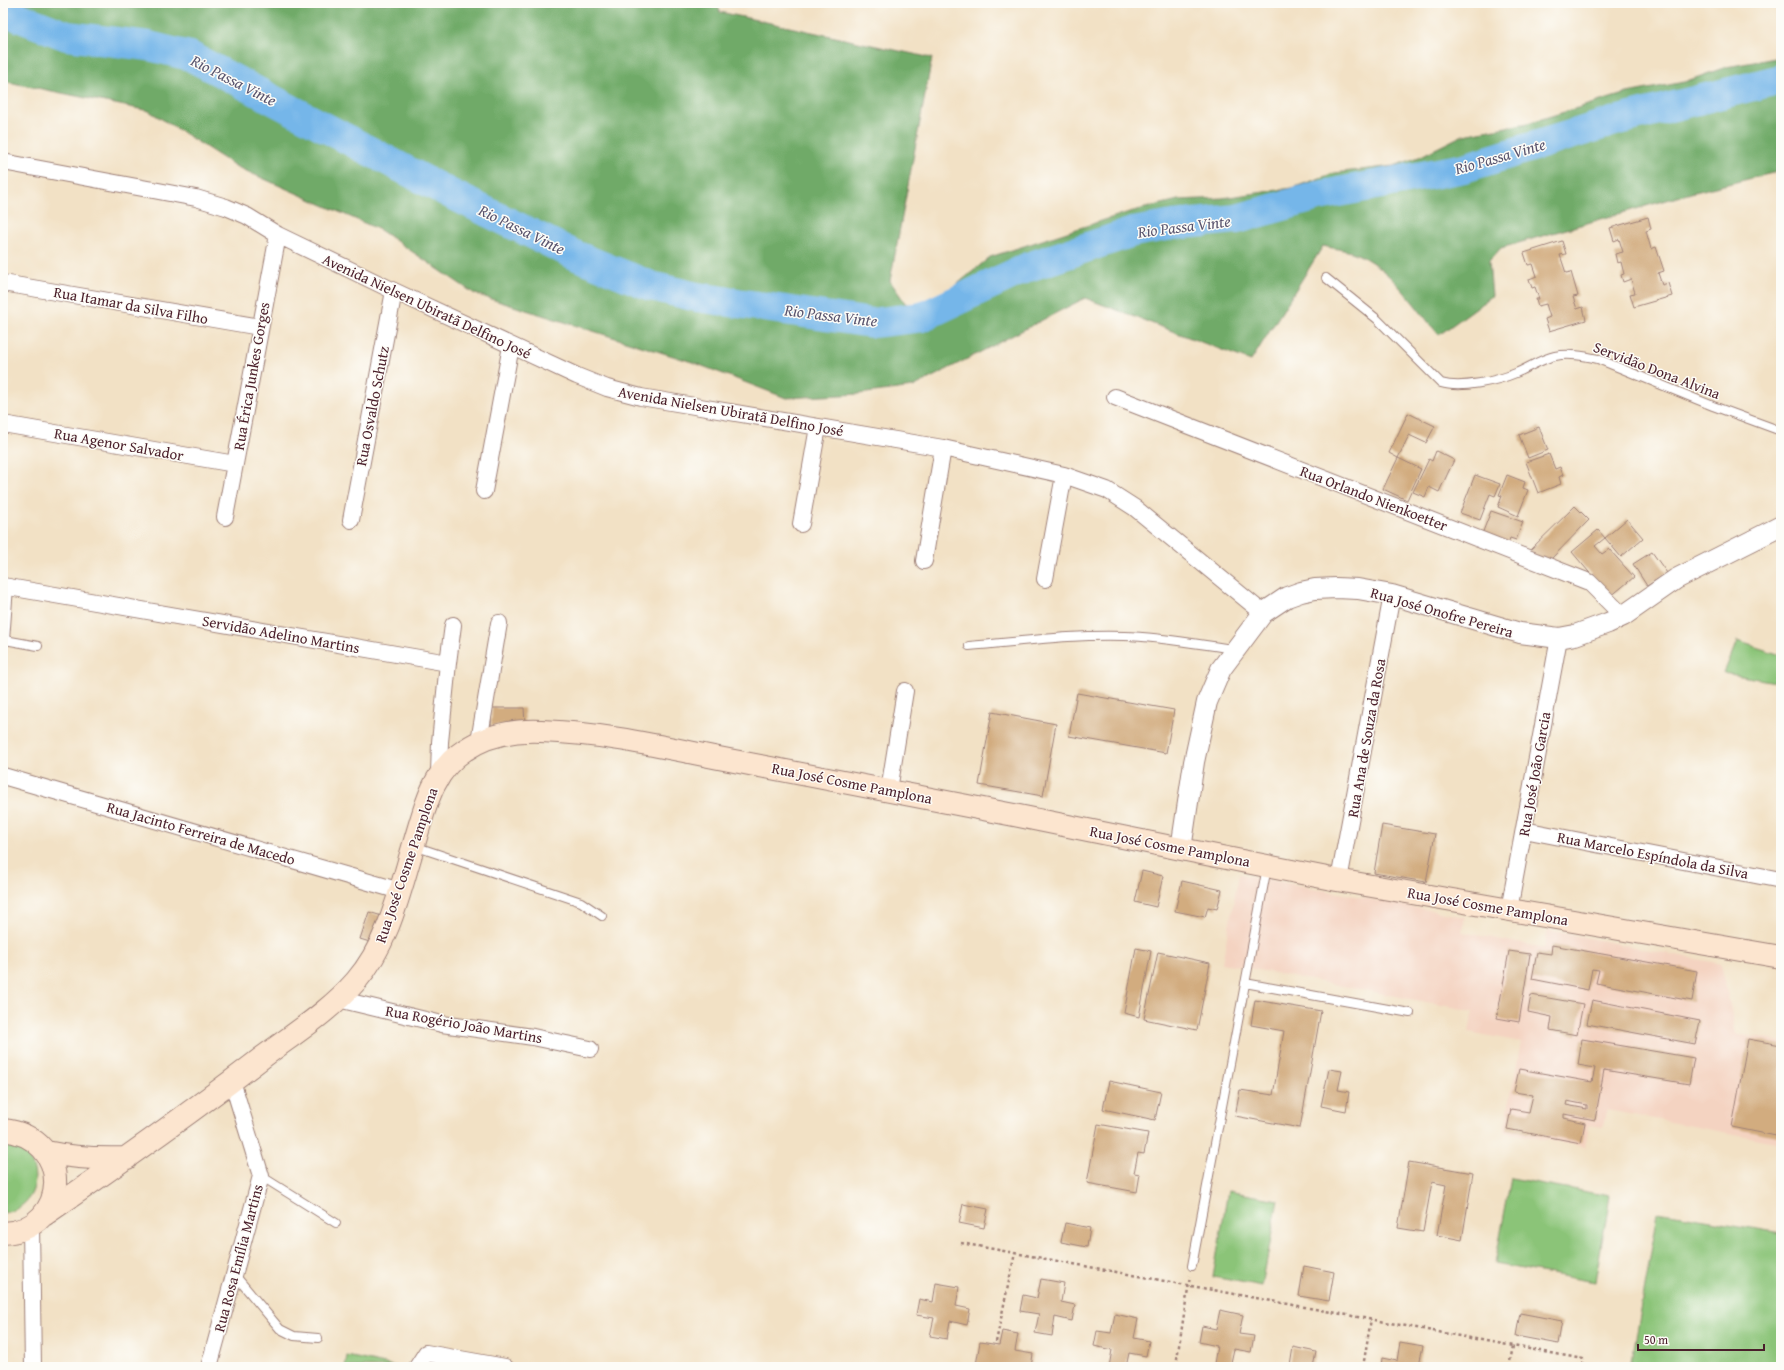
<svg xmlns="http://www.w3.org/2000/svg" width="1784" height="1370" font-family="'Gentium Book Plus',serif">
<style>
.built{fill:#f4d3c1}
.green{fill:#8bc478;stroke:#6a7252}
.forest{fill:#70aa68;stroke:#5d644a}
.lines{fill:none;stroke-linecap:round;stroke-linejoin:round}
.river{stroke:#74b6e9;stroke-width:30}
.building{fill:#d2ac7f;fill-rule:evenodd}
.service-casing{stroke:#9e8078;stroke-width:10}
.minor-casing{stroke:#9e8078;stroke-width:18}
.tertiary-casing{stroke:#9e8078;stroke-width:22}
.secondary-casing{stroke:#9e8078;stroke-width:24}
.path{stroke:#9e8078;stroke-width:2.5;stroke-dasharray:3 3;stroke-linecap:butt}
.service{stroke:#fff;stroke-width:8}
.minor{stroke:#fff;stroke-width:16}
.tertiary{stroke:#fff;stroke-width:20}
.secondary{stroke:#fce5cf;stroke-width:22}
.labels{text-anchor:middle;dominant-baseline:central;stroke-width:3;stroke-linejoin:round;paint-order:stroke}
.street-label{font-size:15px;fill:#4a1f2b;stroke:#fdfcf7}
.water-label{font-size:16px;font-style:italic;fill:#59546e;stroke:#fdfcf7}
</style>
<rect width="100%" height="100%" fill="#fdfcf7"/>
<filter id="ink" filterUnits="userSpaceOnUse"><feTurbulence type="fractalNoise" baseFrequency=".025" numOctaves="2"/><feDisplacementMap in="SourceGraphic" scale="8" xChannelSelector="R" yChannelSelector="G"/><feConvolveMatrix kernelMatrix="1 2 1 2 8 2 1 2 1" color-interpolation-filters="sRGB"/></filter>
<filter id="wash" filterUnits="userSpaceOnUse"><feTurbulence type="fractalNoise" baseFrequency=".012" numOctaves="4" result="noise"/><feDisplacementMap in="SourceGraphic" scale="16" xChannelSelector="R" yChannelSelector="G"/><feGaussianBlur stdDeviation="0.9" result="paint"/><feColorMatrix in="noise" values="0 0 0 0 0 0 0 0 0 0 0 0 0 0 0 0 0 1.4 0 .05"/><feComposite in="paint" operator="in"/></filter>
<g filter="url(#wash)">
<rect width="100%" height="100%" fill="#f2e1c5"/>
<path class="built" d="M1239 874 1465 917 1462 932 1544 948 1548 930 1721 964 1736 1034 1781 1042V1143L1607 1110 1603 1127 1589 1125 1585 1147 1504 1132 1521 1042 1469 1032 1473 1011 1222 963Z"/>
<path class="green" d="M1737 641 1781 655V683L1724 673Z
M3 1141C45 1149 46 1207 3 1213Z
M1511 1178 1610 1196 1595 1282 1495 1264Z
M1228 1191 1278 1200 1262 1286 1213 1277Z
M1658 1212 1781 1233V1367H1631Z
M347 1356 399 1367H345Z"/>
<path class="forest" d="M3 3H717L720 12 932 58 890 281 906 304 929 305 949 291 990 257 1129 212 1178 200 1222 198 1292 188 1334 173 1394 166 1419 157 1463 135 1528 123 1627 93 1684 82 1726 67 1781 57V171L1691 193 1501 248 1489 261 1492 296 1439 335C1415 307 1393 271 1359 255 1349 250 1335 249 1323 246L1251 361 1085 298 913 387 859 394 786 398 692 362 475 294 380 230 237 167 149 111 3 81Z"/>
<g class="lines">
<path class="river" d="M3 11 67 36 149 46 190 56 449 193 577 256 651 286 697 297 872 323 922 317 1028 267 1133 232 1173 225 1237 219 1318 196 1464 168 1615 121 1781 79"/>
</g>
<g id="blocks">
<path class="building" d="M1648 217 1651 229 1646 231 1651 249 1656 247 1664 271 1658 273 1662 285 1668 283 1672 296 1634 307 1630 294 1635 293 1631 279 1623 282 1621 275 1624 274 1621 262 1617 263 1615 254 1623 252 1619 239 1614 241 1610 228Z
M1562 241 1566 254 1560 255 1566 273 1571 272 1578 296 1573 297 1577 309 1583 307 1586 320 1549 331 1545 319 1550 317 1546 304 1538 306 1536 299H1539L1535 287 1532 288 1529 279 1537 276 1533 264 1528 265 1524 253Z
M1408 413 1435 426 1426 443 1409 435 1398 458 1389 453Z
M1539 427 1548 450 1528 458 1519 435Z
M1436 451 1454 460 1439 492 1429 487 1425 497 1413 492 1429 459 1432 461Z
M1549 454 1555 469 1560 467 1563 475 1559 477 1561 484 1538 493 1526 462Z
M1398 458 1421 469 1407 500 1383 489Z
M1475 475 1500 484 1495 496 1490 494 1480 520 1460 513Z
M1507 475 1525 482 1523 488 1528 490 1518 516 1498 507 1502 496 1499 495Z
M1575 506 1589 520 1547 563 1526 554Z
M1491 511 1523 522 1516 540 1510 538 1508 544 1482 534Z
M1627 519 1643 538 1621 557 1605 538Z
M1598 530 1605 538 1595 546 1602 554 1609 549 1634 577 1610 597 1572 552Z
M1652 552 1667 573 1647 586 1633 564Z
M1077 693 1174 710 1166 753 1069 736Z
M492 708H524L525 724 491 726Z
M992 712 1056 724 1043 796 979 785Z
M1382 825 1435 834 1426 882 1374 873Z
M1142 871 1163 876 1156 907 1135 902Z
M1182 881 1222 890 1217 909 1208 907 1205 917 1175 911Z
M369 912 382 916 373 943 360 939Z
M1552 945 1697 971 1692 1001 1596 983 1599 970 1592 969 1588 990 1532 979 1537 952 1551 954Z
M1136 948 1151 951 1139 1017 1124 1013Z
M1509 951 1530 954 1519 1022 1497 1018Z
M1158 952 1210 963 1197 1030 1144 1019Z
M1531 995 1583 1004 1577 1035 1550 1030 1552 1017 1528 1012Z
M1255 1000 1321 1011 1300 1128 1235 1116 1240 1090 1273 1095 1284 1031 1251 1025Z
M1592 1000 1700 1021 1695 1044 1587 1024Z
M1582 1039 1694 1058 1689 1084 1604 1070 1595 1120 1564 1114V1118L1585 1123 1581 1143 1507 1129 1511 1109 1529 1112 1533 1095 1514 1092 1519 1069 1592 1082 1595 1068 1578 1065ZM1567 1101 1587 1105V1109L1566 1105Z
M1748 1039 1781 1045V1137L1732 1127Z
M1329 1069 1342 1071 1338 1090 1349 1092 1346 1111 1321 1106Z
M1109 1081 1161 1092 1155 1120 1103 1109Z
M1098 1124 1148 1133 1144 1154 1138 1153 1134 1173 1140 1174 1137 1192 1087 1183Z
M1409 1162 1473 1173 1462 1240 1437 1235 1446 1185 1432 1182 1423 1232 1398 1228Z
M963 1204 988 1209 984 1228 959 1223Z
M1065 1223 1090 1228 1087 1247 1061 1242Z
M1304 1266 1334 1272 1329 1301 1299 1296Z
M1041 1279 1064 1283 1061 1302 1075 1305 1072 1321 1055 1317 1052 1336 1035 1333 1039 1314 1020 1311 1023 1295 1037 1298Z
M936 1283 959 1287 956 1306 970 1309 967 1325 950 1321 947 1339 930 1336 934 1318 916 1315 919 1299 933 1302Z
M1220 1310 1243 1315 1239 1334 1254 1336 1251 1352 1234 1349 1230 1367 1214 1364 1217 1346 1199 1342 1202 1326 1216 1329Z
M1520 1313 1562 1321 1558 1344 1516 1336Z
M1115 1314 1138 1319 1134 1338 1149 1341 1146 1356 1129 1353 1126 1367H1109L1112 1350 1094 1346 1097 1331 1111 1333Z
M1002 1331 1018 1334 1015 1351 1033 1354 1031 1367H989L976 1365 980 1342 999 1345Z
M1400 1342 1423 1346 1419 1365 1426 1367H1381L1382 1358 1397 1361Z
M1293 1347 1316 1352 1313 1367H1275L1276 1364 1290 1366Z
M1182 1362 1198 1365V1367H1182Z"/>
</g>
</g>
<g filter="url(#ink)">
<use href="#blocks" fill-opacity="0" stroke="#9e8078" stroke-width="1"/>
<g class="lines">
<g class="service-casing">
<path id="service" d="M1326 278 1377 319 1441 383C1461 389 1497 381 1516 373 1528 368 1541 359 1555 356 1569 353 1584 356 1598 359L1713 406 1781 431
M9 587 5 640 38 646
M969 646C1020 642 1073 634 1124 636 1161 637 1197 644 1234 649
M414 846 581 902 602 916
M1245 983 1410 1013
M261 1176 336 1223
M1192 1266 1267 867
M234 1274 280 1329 294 1336 318 1338"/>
</g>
<g class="minor-casing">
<path id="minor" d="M3 162 196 198 226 207 247 216 278 235 394 291 577 376 607 388 641 397 943 448 1064 475 1107 490 1135 508 1263 613
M3 283 260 327
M1115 397 1589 582 1623 616
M3 424 235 464
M484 491 511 346
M225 517 278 235
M351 520 394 291
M801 524 818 427
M924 561 943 448
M1045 579 1064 475
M3 586 448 663 440 742 439 774
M448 663 453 625
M479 741 499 623
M3 776 400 891
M889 790 905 691
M1524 830 1781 880
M1339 880 1392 595
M1509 910 1559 638
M338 999 442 1024 533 1037 590 1049
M31 1226 33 1367
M209 1367 261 1176 232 1081
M417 1367 426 1353 505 1367"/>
</g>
<g class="tertiary-casing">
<path id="tertiary" d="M1181 849 1194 762 1207 702 1221 669 1263 613 1287 597 1301 592 1315 589 1336 588 1358 589 1392 595 1520 633 1559 638 1575 635 1608 623 1623 616 1676 579 1781 526"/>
</g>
<g class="secondary-casing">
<path id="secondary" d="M3 1130C74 1137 71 1230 3 1233
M46 1152C73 1158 99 1159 127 1158
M44 1215C118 1164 192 1112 263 1057 295 1033 330 1011 356 981 389 943 400 890 414 844 425 808 432 771 465 750 487 735 515 730 541 731 605 733 667 748 729 760 824 778 919 796 1014 815 1122 837 1229 859 1337 880 1485 907 1633 932 1781 957"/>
</g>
<path class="path" d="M961 1243 1583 1359 1582 1367
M996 1342 1015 1253
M1176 1365 1190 1276
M1363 1367 1371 1319
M1509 1367 1513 1346"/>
<use href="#service" class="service"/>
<use href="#minor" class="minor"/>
<use href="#tertiary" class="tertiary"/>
<use href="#secondary" class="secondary"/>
</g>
</g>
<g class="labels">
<g class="street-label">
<text transform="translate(131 305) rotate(10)">Rua Itamar da Silva Filho</text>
<text transform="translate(427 306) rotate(25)">Avenida Nielsen Ubiratã Delfino José</text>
<text transform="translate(1657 370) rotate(21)">Servidão Dona Alvina</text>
<text transform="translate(251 376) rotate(-80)">Rua Érica Junkes Gorges</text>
<text transform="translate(372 406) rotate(-79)">Rua Osvaldo Schutz</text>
<text transform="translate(731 411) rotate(10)">Avenida Nielsen Ubiratã Delfino José</text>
<text transform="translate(119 444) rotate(10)">Rua Agenor Salvador</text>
<text transform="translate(1374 498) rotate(21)">Rua Orlando Nienkoetter</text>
<text transform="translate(1442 612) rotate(16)">Rua José Onofre Pereira</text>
<text transform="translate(281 634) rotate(10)">Servidão Adelino Martins</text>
<text transform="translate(1366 738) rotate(-80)">Rua Ana de Souza da Rosa</text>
<text transform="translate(1534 774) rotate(-80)">Rua José João Garcia</text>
<text transform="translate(852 783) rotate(11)">Rua José Cosme Pamplona</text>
<text transform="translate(201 833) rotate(16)">Rua Jacinto Ferreira de Macedo</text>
<text transform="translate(1170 846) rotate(11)">Rua José Cosme Pamplona</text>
<text transform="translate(1653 855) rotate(11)">Rua Marcelo Espíndola da Silva</text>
<text transform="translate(406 865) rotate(-71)">Rua José Cosme Pamplona</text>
<text transform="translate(1488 906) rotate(10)">Rua José Cosme Pamplona</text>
<text transform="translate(464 1024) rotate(10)">Rua Rogério João Martins</text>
<text transform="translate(238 1258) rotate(-75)">Rua Rosa Emília Martins</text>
</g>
<g class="water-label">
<text transform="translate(234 80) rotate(27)">Rio Passa Vinte</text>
<text transform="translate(1500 156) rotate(-16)">Rio Passa Vinte</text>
<text transform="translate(1184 226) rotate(-7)">Rio Passa Vinte</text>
<text transform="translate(522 229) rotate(26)">Rio Passa Vinte</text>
<text transform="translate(831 315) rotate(7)">Rio Passa Vinte</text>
</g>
</g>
<rect width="1784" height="1370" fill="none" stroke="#fdfcf7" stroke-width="16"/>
<path d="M1638 1344v6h126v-6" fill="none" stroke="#4a1f2b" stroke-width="2"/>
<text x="1644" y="1344" font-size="12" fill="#4a1f2b" stroke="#fdfcf7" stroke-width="3" paint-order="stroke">50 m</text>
</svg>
